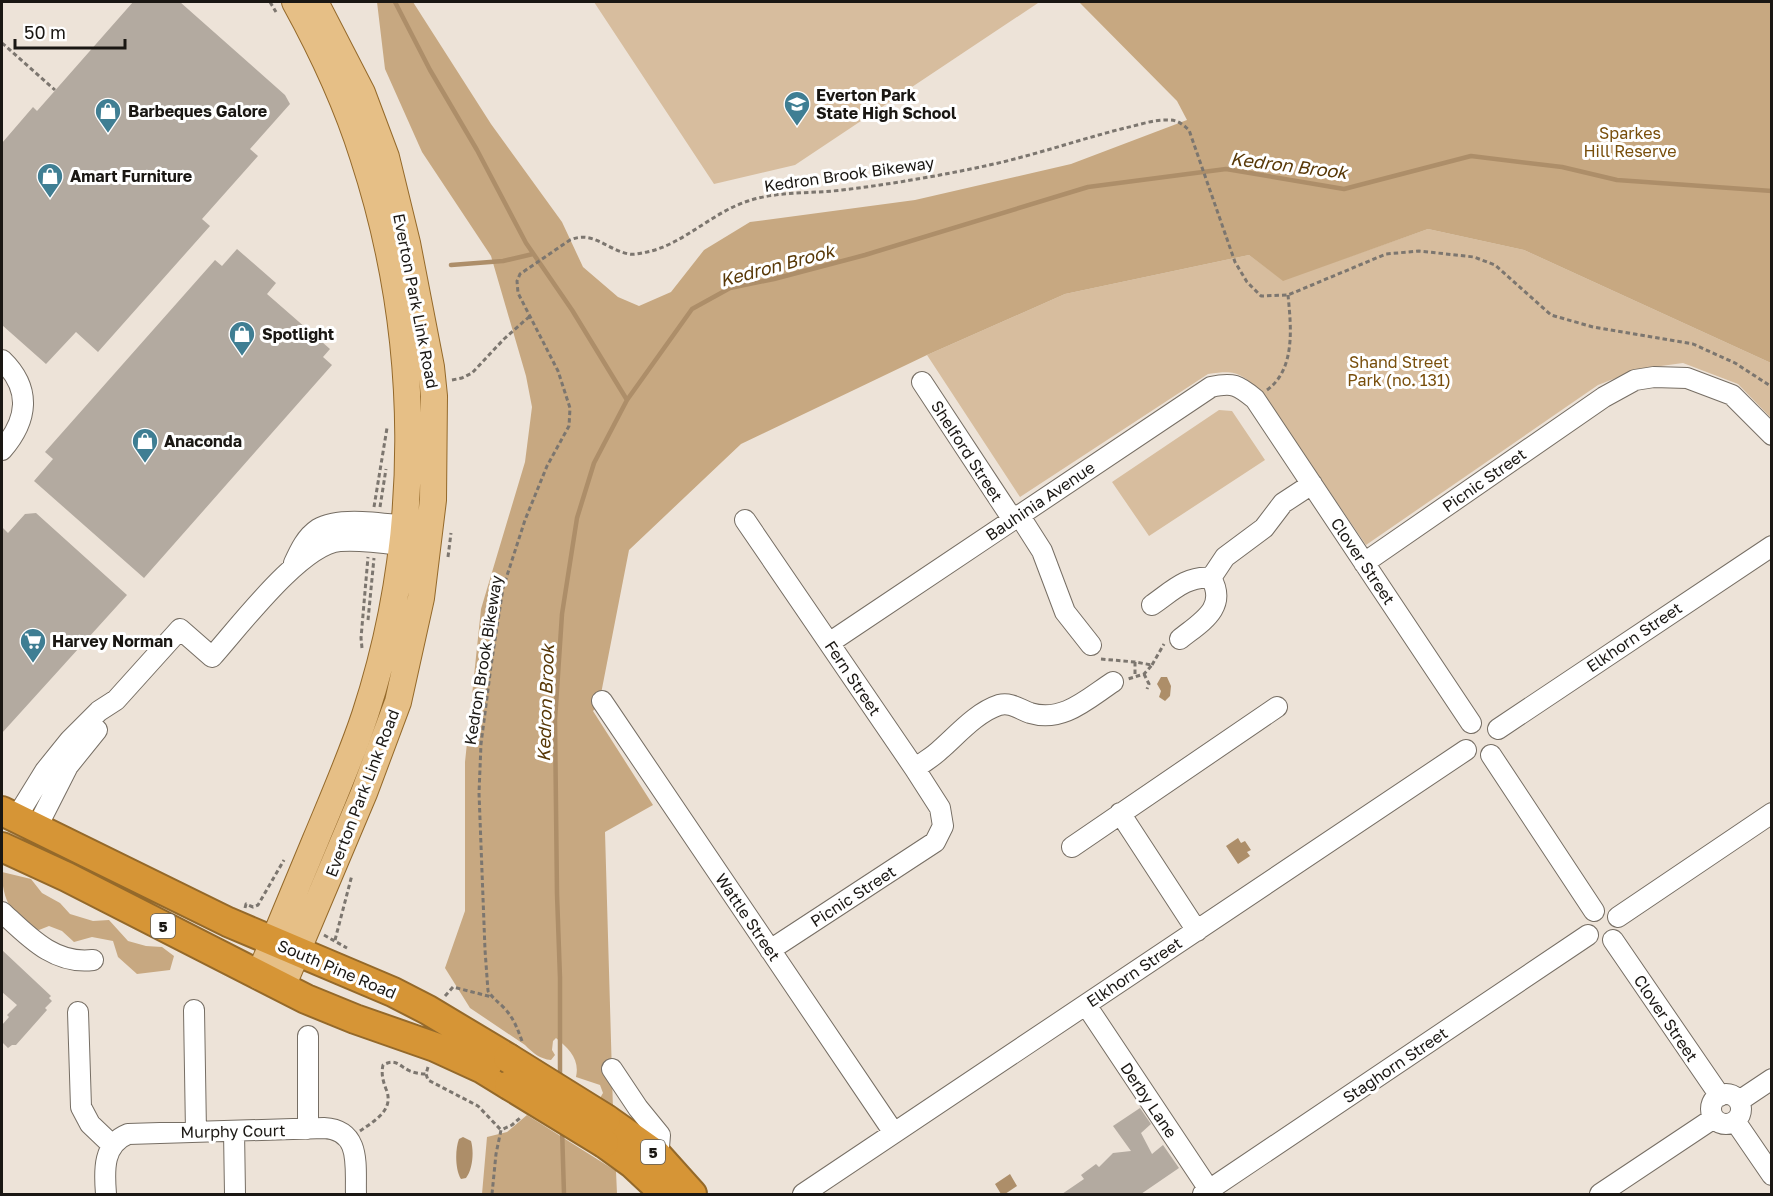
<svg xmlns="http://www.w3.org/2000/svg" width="1773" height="1196" font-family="'Golos Text',sans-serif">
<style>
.green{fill:#d7bd9e}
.forest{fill:#c7a881}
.water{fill:#ad8e69}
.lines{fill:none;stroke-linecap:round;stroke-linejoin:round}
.stream{stroke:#ad8e69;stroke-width:4.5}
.building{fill:#b3aaa0}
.minor-casing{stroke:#766e64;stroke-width:22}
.major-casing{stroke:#94692a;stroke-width:28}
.highway-casing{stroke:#94692a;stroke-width:32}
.path{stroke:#7c766f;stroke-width:3;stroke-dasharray:4.5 3;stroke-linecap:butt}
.minor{stroke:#fff;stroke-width:20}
.major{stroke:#e6bf86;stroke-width:26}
.highway{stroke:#d69536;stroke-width:28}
.highway-bridge-casing{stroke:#94692a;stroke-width:32;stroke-linecap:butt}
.highway-bridge{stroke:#d69536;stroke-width:28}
.labels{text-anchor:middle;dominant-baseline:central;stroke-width:6;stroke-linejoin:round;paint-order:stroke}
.shield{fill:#fff;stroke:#5f5d5a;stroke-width:1.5}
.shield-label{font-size:15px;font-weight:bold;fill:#1a1713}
.poi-label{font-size:16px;font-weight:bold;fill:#1a1713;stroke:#fff;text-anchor:start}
.park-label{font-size:16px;fill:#784e0b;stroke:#fff}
.street-label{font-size:16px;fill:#1a1713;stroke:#fff}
.water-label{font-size:18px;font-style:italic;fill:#583807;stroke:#fff}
</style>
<rect width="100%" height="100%" fill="#ede3d8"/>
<path class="green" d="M594 2H1037L1038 3 795 165 714 184Z
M1428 229 1524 250 1771 363V418L1738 384 1683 363 1639 369 1598 385 1366 545 1260 390C1238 372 1236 370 1208 374L1020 497 927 355 1065 294 1249 255 1283 280Z
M1219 410 1232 411 1265 460 1149 536 1112 482Z"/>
<path class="forest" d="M377 2H413L491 124 562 222 583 267 618 297 639 306 671 292 704 250 750 222 915 200 1071 164 1187 120 1177 101 1079 2H1771V363L1524 250 1428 229 1283 281 1249 255 1065 294 927 355 741 444 629 550 599 704 593 711 653 805 605 832 613 1110 602 1105 600 1098 603 1093 600 1085 576 1077C580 1059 569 1049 556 1038L553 1041 552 1050 555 1055 551 1060C540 1059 533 1053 525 1045L470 1008 445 968 465 911V762L481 609 525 462 532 407 526 376 491 256 422 152 385 69Z
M2 872 31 879 42 893 60 903 70 914 93 921 109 920 128 941 146 946 162 947 174 956 170 970 137 974 118 957 113 941 92 937 74 942 62 931 49 926 39 930C12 920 2 899 2 872Z
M527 1115 616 1171 617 1194H482L487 1137 507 1132Z"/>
<path class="water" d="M1161 677H1167L1171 686 1170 696 1165 701 1159 697 1161 691 1157 684Z
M1238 838 1241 843 1245 841 1251 850 1247 852 1250 856 1238 864 1226 846Z
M463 1137 471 1141C474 1151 473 1169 466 1178L461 1179C455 1170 455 1149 459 1139Z
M1010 1174 1017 1186 1005 1194H1001L995 1184Z"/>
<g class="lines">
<path class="stream" d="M395 2 430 70 477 150 526 243 572 310 627 400
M451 265 503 261 533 254
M560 1078V978L557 894 555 720 562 614 577 518 594 463 627 400 692 309 730 288 774 279 865 255 1088 187 1226 169 1344 189 1471 156 1562 167 1617 180 1772 191
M562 1128 564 1194"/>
</g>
<path class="building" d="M133 2H180L285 95 290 104 250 149 258 156 202 219 210 226 98 352 76 332 46 364 2 325V143L33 107 37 111Z
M237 249 276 283 267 294 330 349 323 357 332 365 144 578 34 481 53 459 45 452 215 260 222 266Z
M36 513 127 595 2 733V527L8 533 25 514Z
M2 950 51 996 49 998 52 1001 45 1008 47 1010 16 1045H12L8 1048 2 1042V1025L9 1017 7 1015 17 1005 2 992Z
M1140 1108 1151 1124 1141 1133 1152 1154 1163 1145 1179 1168 1141 1194H1062L1084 1179 1081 1175 1096 1164 1099 1167 1113 1153 1131 1151 1113 1126Z"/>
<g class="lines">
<g class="minor-casing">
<path id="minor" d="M2 360C32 389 28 420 2 450
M922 382 1013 520
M1019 515 1042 551 1065 612 1091 645
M745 520 915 769 940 808 943 826 935 842 770 950
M294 563C300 550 306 537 318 529 341 515 389 525 416 527
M1364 563 1604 397 1635 380 1654 377 1687 378 1732 395 1772 435
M1152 605C1171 592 1187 575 1211 578
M1180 639C1201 622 1228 608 1211 578L1225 557 1264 528 1283 503 1312 484
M829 643 1211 387C1233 382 1238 385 1255 399L1471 723
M602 701 894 1133
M1498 729 1772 546
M1491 755 1594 911
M915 769C923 762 933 757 941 749 957 735 977 712 999 705 1011 702 1019 709 1030 713 1063 723 1087 699 1113 682
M1120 813 1197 931
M16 818 45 771 70 740 99 711 116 700 180 629 212 657C239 627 301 544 340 541 365 539 390 544 414 547
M36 829 68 766 97 730
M1072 847 1277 707
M2 912C28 936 54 965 93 960
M1618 917 1772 813
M1613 940 1720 1096
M1086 1005 1212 1194
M194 1010 196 1132
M78 1012 81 1107 90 1124 112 1145
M612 1069 638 1108 660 1135 659 1147 651 1164
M1711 1109a15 15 0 1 1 30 0a15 15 0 1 1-30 0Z
M1739 1101 1772 1079
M1735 1121 1772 1175
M308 1129V1036
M234 1131 235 1194
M106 1194C104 1170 103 1144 128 1134L324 1128C362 1130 355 1167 356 1194
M803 1194 1466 750
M1203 1194 1588 935
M1600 1194 1714 1118"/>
</g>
<g class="major-casing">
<path id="major" d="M259 976C278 930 297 884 316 839 333 798 351 757 365 715 424 535 422 336 363 156 346 102 322 51 295 2
M282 987 364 793 398 702 421 598 433 500 434 396 431 367 407 243 386 157 362 93 315 2"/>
</g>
<g class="highway-casing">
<path id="highway" d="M2 811 228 922 393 992 428 1010 508 1058
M2 847 67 877 306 999 355 1019 435 1047 483 1069 509 1085
M606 1119 657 1155 692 1194
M604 1143 633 1164 665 1194"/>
</g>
<path class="path" d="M270 2 276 12
M2 43 55 90
M452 380 462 378 472 373 504 339 530 316
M1267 390C1296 369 1291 326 1288 295
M374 507 387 428
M380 507 386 469
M448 557 451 533
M368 620 374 558
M362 648 361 638 368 557
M1101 659 1135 662 1152 665 1144 674 1128 679
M1135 662V676
M1152 665 1164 644
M1144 674 1149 684 1147 689
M245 908 246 904 253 907 258 905 284 860
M324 935 347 948
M335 940 352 875
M445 996 453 987 492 997
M522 1041C518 1030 514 1019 506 1010 500 1003 493 999 488 991L485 950 479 793 481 744 491 666 503 588 525 520 547 466 569 426 570 408 558 371 518 293 517 281 520 274 570 240C593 230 607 250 629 254 635 255 641 253 647 252 682 245 713 212 748 201 778 191 810 194 842 190 893 184 944 175 994 164 1038 154 1081 139 1125 128 1139 125 1155 119 1169 120 1178 120 1182 124 1189 130L1235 262 1247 282 1261 296 1288 295 1386 254 1419 251 1474 257 1495 265 1551 315 1593 327 1693 344 1735 363 1772 387
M428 1067 426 1074 428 1080 478 1106 501 1130
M360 1131C374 1121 395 1110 386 1089 383 1081 381 1074 383 1065 396 1058 399 1066 410 1071 415 1073 421 1074 426 1074
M492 1194 496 1154 501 1130 512 1125 520 1118"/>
<use href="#minor" class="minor"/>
<use href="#major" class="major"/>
<use href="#highway" class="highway"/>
<g class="highway-bridge-casing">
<path id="highway-bridge" d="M508 1058 606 1119
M509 1085 604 1143"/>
</g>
<use href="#highway-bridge" class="highway-bridge"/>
</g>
<defs>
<g id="school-pin" transform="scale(1.35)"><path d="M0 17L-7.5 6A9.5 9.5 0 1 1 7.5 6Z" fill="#3f7e93" stroke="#fff"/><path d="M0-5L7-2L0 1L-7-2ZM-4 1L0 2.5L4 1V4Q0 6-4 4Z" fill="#fff"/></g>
<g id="shop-pin" transform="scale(1.35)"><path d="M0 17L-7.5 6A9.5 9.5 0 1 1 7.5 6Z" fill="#3f7e93" stroke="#fff"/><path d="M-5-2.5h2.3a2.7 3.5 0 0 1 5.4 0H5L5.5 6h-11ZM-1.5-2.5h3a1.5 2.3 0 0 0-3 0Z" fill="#fff"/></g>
<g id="supermarket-pin" transform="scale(1.35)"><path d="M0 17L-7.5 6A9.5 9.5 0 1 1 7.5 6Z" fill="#3f7e93" stroke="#fff"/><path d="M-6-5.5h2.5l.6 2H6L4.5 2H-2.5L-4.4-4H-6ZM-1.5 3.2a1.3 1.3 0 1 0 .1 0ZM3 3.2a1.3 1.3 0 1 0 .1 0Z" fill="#fff"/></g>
</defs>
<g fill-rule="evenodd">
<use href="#school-pin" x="797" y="104"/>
<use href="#shop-pin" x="108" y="111"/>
<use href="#shop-pin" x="50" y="176"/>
<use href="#shop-pin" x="242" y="334"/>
<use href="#shop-pin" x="145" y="441"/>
<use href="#supermarket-pin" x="33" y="641"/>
</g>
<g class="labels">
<g class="shield">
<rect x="151" y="914" width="24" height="24" rx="4.5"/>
<rect x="641" y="1140" width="24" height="24" rx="4.5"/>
</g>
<g class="shield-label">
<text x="163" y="926">5</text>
<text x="653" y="1152">5</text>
</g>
<g class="poi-label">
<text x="816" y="95">Everton Park<tspan x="816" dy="18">State High School</tspan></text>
<text x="128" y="111">Barbeques Galore</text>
<text x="70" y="176">Amart Furniture</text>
<text x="262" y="334">Spotlight</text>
<text x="164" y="441">Anaconda</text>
<text x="52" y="641">Harvey Norman</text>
</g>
<g class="park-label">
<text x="1630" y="133">Sparkes<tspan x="1630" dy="18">Hill Reserve</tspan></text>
<text x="1399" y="362">Shand Street<tspan x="1399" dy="18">Park (no. 131)</tspan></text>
</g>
<g class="street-label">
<text transform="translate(849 174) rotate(-8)">Kedron Brook Bikeway</text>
<text transform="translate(416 301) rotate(79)">Everton Park Link Road</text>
<text transform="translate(967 451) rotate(57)">Shelford Street</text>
<text transform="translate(1484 480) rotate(-35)">Picnic Street</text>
<text transform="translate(1040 501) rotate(-34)">Bauhinia Avenue</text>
<text transform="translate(1363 561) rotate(56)">Clover Street</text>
<text transform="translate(1634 637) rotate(-34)">Elkhorn Street</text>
<text transform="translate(483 660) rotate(-81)">Kedron Brook Bikeway</text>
<text transform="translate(853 678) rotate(56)">Fern Street</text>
<text transform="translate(362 793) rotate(-69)">Everton Park Link Road</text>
<text transform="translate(853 896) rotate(-33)">Picnic Street</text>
<text transform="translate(748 917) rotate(56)">Wattle Street</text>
<text transform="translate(337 969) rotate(23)">South Pine Road</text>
<text transform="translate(1134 972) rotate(-34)">Elkhorn Street</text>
<text transform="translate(1666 1018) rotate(56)">Clover Street</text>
<text transform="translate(1395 1065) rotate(-34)">Staghorn Street</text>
<text transform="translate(1149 1100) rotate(56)">Derby Lane</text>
<text transform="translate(233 1131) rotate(-1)">Murphy Court</text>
</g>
<g class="water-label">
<text transform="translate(1289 165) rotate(7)">Kedron Brook</text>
<text transform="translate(777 265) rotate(-15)">Kedron Brook</text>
<text transform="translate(545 703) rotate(-88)">Kedron Brook</text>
</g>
</g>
<rect width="1773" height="1196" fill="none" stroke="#1a1713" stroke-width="6"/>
<path d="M15 39v9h110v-9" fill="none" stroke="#1a1713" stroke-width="3"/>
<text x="24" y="39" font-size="18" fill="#1a1713" stroke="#ffffff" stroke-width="4.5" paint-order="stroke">50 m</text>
</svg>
